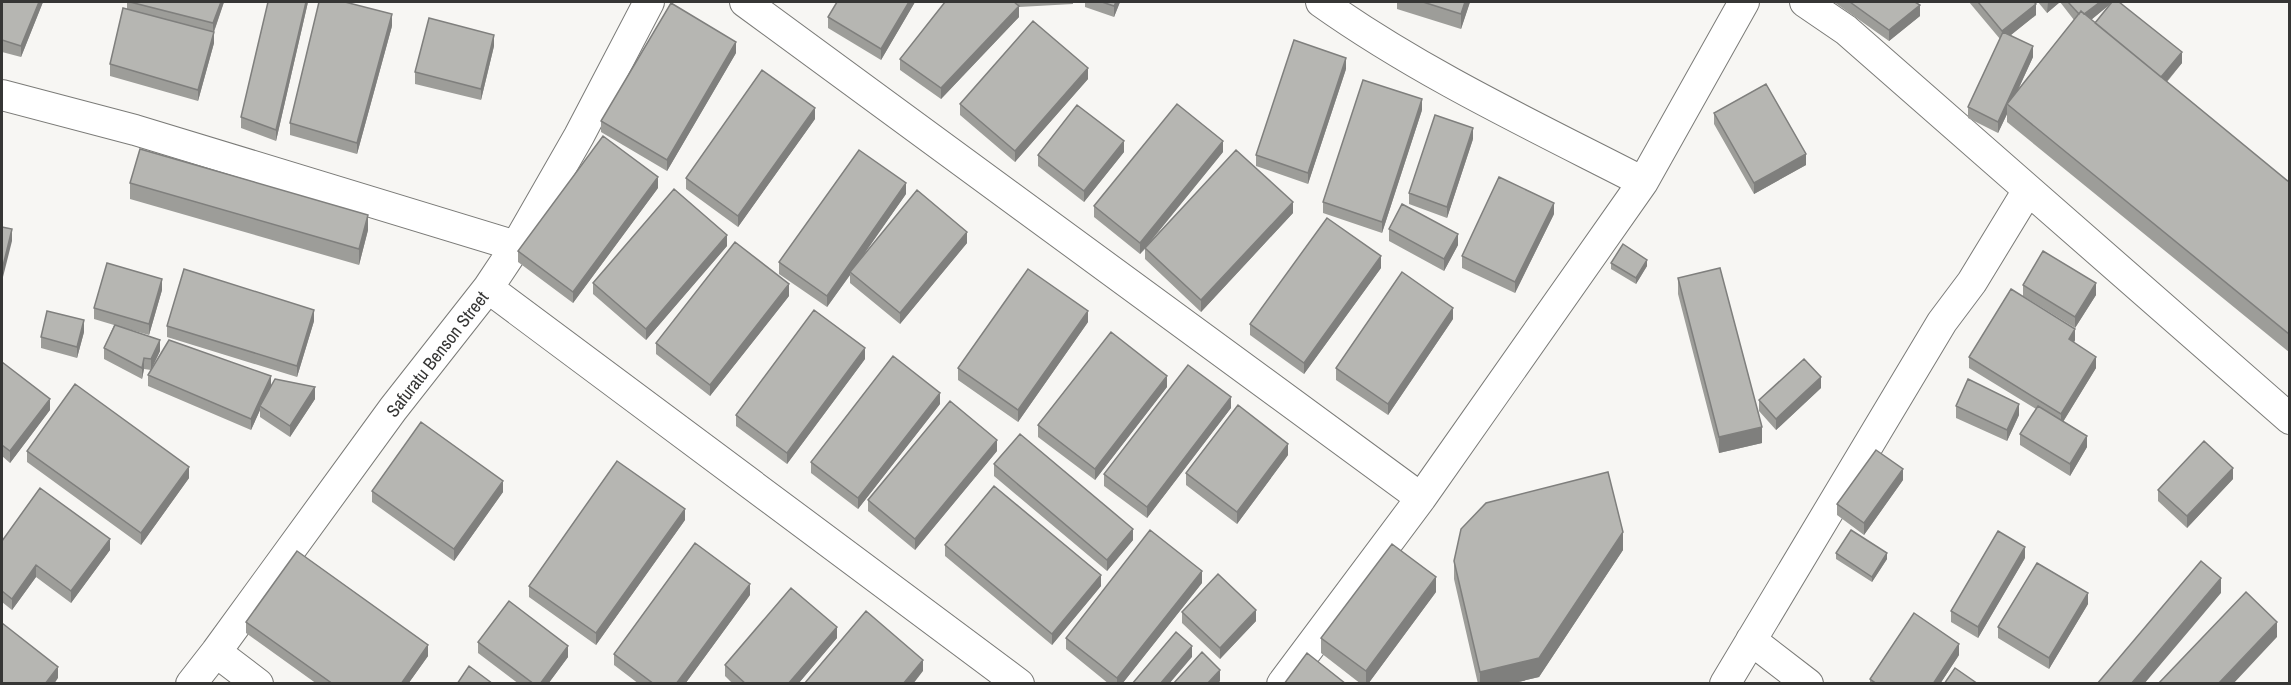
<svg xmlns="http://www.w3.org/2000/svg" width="2291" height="685" font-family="'Archivo Narrow',sans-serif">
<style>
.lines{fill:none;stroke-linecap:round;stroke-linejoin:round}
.street-casing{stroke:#7b7b78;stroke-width:32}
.street{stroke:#fff;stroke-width:30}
.wall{fill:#9d9d99;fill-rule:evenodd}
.shaded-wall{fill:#7f7f7d}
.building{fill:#b6b6b2;stroke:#7f7f7d;stroke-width:1.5}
.labels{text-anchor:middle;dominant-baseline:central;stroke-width:6;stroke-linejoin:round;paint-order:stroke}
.street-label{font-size:18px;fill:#363635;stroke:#fff}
</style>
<rect width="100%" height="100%" fill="#f7f6f3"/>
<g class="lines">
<g class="street-casing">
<path id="street" d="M745 2 1421 498
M1321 2C1421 73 1534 126 1643 182
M1805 2 1846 30 2290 419
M2 95 135 130 516 246
M488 288 1019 684
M1751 640 1808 684
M216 652 258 684
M191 684 216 652 393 409 488 288 516 246 579 136 649 2
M1282 684 1421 498 1643 182 1744 2
M1725 684 1942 322 1972 282 2028 190"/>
</g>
<use href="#street" class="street"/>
</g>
<path class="wall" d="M2 2H43L21 57 2 52Z
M127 2H224L214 32V43L198 101 110 76V64L127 8Z
M308 2 276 141 241 128V117Z
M915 2 881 60 828 28V17Z
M945 2H1073V4L1019 7V17L941 99 900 70V59Z
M1085 2H1120L1114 17 1085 7Z
M1397 2H1470L1461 29 1397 9Z
M1834 2H1915L1920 16 1889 41Z
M1969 2H2034L2036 15 2011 35 2033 57 2018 90 2074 20 2060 2 2047 13 2038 2H2119L2182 63 2167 82 2289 182V352L2007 122V114L1998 133 1968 118V107L2000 39ZM2111 3 2095 23 2091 20Z
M392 26 357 154 290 135V123Z
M494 46 481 100 415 84V72Z
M736 53 667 171 601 132V121Z
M1346 69 1308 184 1256 166V155Z
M1088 79 1015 162 960 115V104Z
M1422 110 1382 233 1323 213V202Z
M1714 113 1806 165 1754 194 1714 124Z
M815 119 738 227 686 189V178Z
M1473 139 1447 218 1409 204V193Z
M1124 152 1084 202 1038 166V155Z
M1223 152 1151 241 1293 213 1201 312 1145 259V249L1140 254 1094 217V206Z
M130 183 368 230 359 265 130 199Z
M658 188 573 303 518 262V251Z
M906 194 864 253 967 243 900 324 850 283V275L827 307 779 274V262Z
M1554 214 1515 293 1462 268V256Z
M1389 229 1458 245 1444 271 1389 241Z
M727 246 646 340 593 294V283Z
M1611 263 1647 266 1636 284 1611 269Z
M1381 268 1304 374 1250 335V324Z
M1678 278 1762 443 1719 453 1678 294Z
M2023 285 2096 295 2075 328 2023 296Z
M162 290 149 335 117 326 160 351 151 370 144 369 142 379 104 359V348L114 325 94 319V308Z
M789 296 710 396 656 354V343Z
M1453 319 1388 415 1336 380V368Z
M314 321 297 377 167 337V326Z
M1088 322 1018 422 958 380V368Z
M84 332 77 358 41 348V337Z
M2075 340 2074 343 2096 368 2063 422 2087 447 2070 476 2020 445V434L2036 409 1969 368V357Z
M865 359 787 464 736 426V415Z
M2 362 50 410 10 463 2 456Z
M148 375 271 386 315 399 290 437 260 417V410L251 430 148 386Z
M1167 387 1095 480 1038 437V425Z
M1821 388 1776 430 1759 411V400Z
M940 404 858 509 811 473V462Z
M1956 406 2019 415 2007 441 1956 418Z
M1231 408 1147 518 1104 486V474Z
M27 451 189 478 141 545 27 462Z
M997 451 915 550 868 511V500Z
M1288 455 1237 524 1186 485V473Z
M994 464 1133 540 1107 571 994 476Z
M2233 479 2187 528 2158 501V490Z
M1903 480 1864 535 1837 515V504Z
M372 491 503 492 454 561 372 502Z
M685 520 596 645 529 597V586Z
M2 541 110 550 71 603 36 577 12 610 2 602Z
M945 545 1101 586 1052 645 945 556Z
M1623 550 1539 677 1510 684H1478L1454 579V561Z
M1836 553 1887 559 1872 582 1836 559Z
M2025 558 1978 638 1951 622V611Z
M1202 583 1122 684H1109L1066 649V638Z
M1436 592 1368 684H1361L1321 653V638Z
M750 595 685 684H639L614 665V654Z
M2088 604 2049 669 1998 638V627Z
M1182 612 1256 621 1220 659 1182 623Z
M246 622 428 656 408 684H317L246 633Z
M837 638 798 684H733L725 676V665Z
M478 642 568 657 548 684H519L478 653Z
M1959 655 1940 684H1870V679Z"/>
<path class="shaded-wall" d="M39 2H43L21 57V46Z
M221 2H224L213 34V23Z
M306 2H308L276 141V130Z
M909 2H915L881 60V49Z
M1116 2H1120L1114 17V6Z
M1465 2H1470L1461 29V14Z
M2048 2H2060L2047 13Z
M2099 2H2113L2081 28V17Z
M2036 4V15L2002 42V31Z
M1920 5V16L1889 41V30Z
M1019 6V17L941 99V88Z
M392 14V26L357 154V143Z
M214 32V43L198 101V90Z
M494 35V46L481 100V89Z
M736 42V53L667 171V160Z
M2033 46V57L2010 107 2007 104V114L1998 133V122Z
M2182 52V63L2161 88V77Z
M1346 58V69L1308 184V173Z
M1088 68V79L1015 162V151Z
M1422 99V110L1382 233V222Z
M815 108V119L738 227V216Z
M1473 128V139L1447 218V207Z
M1124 141V152L1084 202V191Z
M1223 141V152L1140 254V243Z
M1806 154V165L1754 194V183Z
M658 177V188L573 303V292Z
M906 183V194L851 273 850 272V275L827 307V296Z
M1293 202V213L1201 312V300Z
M1554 203V214L1515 293V282Z
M368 215V230L359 265V249Z
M12 229V241L2 281V270Z
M967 232V243L900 324V313Z
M1458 234V245L1444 271V259Z
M727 235V246L646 340V329Z
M1381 256V268L1304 374V363Z
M1647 260V266L1636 284V278Z
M162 279V290L149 335V324Z
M2096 283V295L2075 328V317Z
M789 284V296L710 396V385Z
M1453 308V319L1388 415V404Z
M314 310V321L297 377V366Z
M1088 311V322L1018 422V410Z
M84 320V332L77 358V347Z
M2075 329V340L2069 351V339Z
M160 340V351L151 370V359Z
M865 348V359L787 464V453Z
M2096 357V368L2061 425V414Z
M144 358V369L142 379V368Z
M271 376V387L260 406V410L251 430V419Z
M1167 376V387L1095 480V469Z
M1821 377V388L1776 430V419Z
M315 387V399L290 437V426Z
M940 393V404L858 509V498Z
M1231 397V408L1147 518V507Z
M50 399V410L10 463V451Z
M2019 404V415L2007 441V430Z
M1762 427V443L1719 453V437Z
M2087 436V447L2070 476V464Z
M997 440V451L915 550V539Z
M1288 444V455L1237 524V512Z
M189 467V478L141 545V533Z
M2233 468V479L2187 528V516Z
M1903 469V480L1864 535V523Z
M503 481V492L454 561V549Z
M685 509V520L596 645V633Z
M1133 529V540L1107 571V560Z
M1623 532V550L1539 677 1510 684H1480V672Z
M110 539V550L71 603V591Z
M2025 547V558L1978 638V627Z
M1887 553V559L1872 582V577Z
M36 565V577L12 610V599Z
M1202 571V583L1122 684H1117V678Z
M1101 575V586L1052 645V634Z
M1436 577V592L1368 684H1366V671Z
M2221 578V593L2144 684H2131Z
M750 584V595L685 684H676Z
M2088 593V604L2049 669V658Z
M1256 610V621L1220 659V648Z
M2277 622V637L2233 684H2218Z
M837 627V638L798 684H788Z
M1959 644V655L1940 684H1933Z
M428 645V656L408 684H401Z
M568 646V657L548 684H540Z
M1192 646V657L1169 684H1160Z
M923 660V671L913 684H903Z
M58 667V678L54 684H45Z
M1220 670V681L1218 684H1207Z"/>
<path class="building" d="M2 2H39L21 46 2 40Z
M130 2H221L213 23Z
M268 2H306L276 130 241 117Z
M319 2H345L392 14 357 143 290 123Z
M837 2H909L881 49 828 17Z
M945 2H1014L1019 6 941 88 900 59Z
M1102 2H1116L1114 6Z
M1423 2H1465L1461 14Z
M1850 2H1915L1920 5 1889 30Z
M1978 2H2034L2036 4 2002 31Z
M2068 2H2100L2084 14 2081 11 2079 14Z
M2112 2H2119L2182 52 2161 77 2095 23Z
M671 3 736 42 667 160 601 121Z
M123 8 214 32 198 90 110 64Z
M2081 11 2289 182V334L2007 104Z
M429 18 494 35 481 89 415 72Z
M1033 21 1088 68 1015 151 960 104Z
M2003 32 2033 46 1998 122 1968 107Z
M1294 40 1346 58 1308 173 1256 155Z
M762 70 815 108 738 216 686 178Z
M1363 80 1422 99 1382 222 1323 202Z
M1766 84 1806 154 1754 183 1714 113Z
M1177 104 1223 141 1140 243 1094 206Z
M1077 105 1124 141 1084 191 1038 155Z
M1435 115 1473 128 1447 207 1409 193Z
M603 136 658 177 573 292 518 251Z
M140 149 368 215 359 249 130 183Z
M859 150 906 183 827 296 779 262Z
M1236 150 1293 202 1201 300 1145 248Z
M1499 177 1554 203 1515 282 1462 256Z
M674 189 727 235 646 329 593 283Z
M917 190 967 232 900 313 850 272Z
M1402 204 1458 234 1444 259 1389 229Z
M1327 218 1381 256 1304 363 1250 324Z
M2 227 12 229 2 270Z
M735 242 789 284 710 385 656 343Z
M1623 244 1647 260 1636 278 1611 263Z
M2043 251 2096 283 2075 317 2023 285Z
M107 263 162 279 149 324 94 308Z
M1720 268 1762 427 1719 437 1678 278Z
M184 269 314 310 297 366 167 326Z
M1028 269 1088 311 1018 410 958 368Z
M1402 272 1453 308 1388 404 1336 368Z
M2011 289 2075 329 2069 339 2096 357 2061 414 1969 357Z
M814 310 865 348 787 453 736 415Z
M47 311 84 320 77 347 41 337Z
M115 325 160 340 151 359 144 358 142 368 104 348Z
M1111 332 1167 376 1095 469 1038 425Z
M169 340 271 376 251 419 148 375Z
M893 356 940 393 858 498 811 462Z
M1804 359 1821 377 1776 419 1759 400Z
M2 362 50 399 10 451 2 445Z
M1188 365 1231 397 1147 507 1104 474Z
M275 379 315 387 290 426 260 406Z
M1968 379 2019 404 2007 430 1956 406Z
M75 384 189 467 141 533 27 451Z
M950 401 997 440 915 539 868 500Z
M1238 405 1288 444 1237 512 1186 473Z
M2038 406 2087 436 2070 464 2020 434Z
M421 422 503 481 454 549 372 491Z
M1020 434 1133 529 1107 560 994 464Z
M2204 441 2233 468 2187 516 2158 490Z
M1876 450 1903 469 1864 523 1837 504Z
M617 461 685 509 596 633 529 586Z
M1608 472 1623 532 1539 658 1480 672 1454 561 1461 529 1486 503Z
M994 486 1101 575 1052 634 945 545Z
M40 488 110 539 71 591 36 565 12 599 2 591V541Z
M1150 530 1202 571 1117 678 1066 638Z
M1851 530 1887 553 1872 577 1836 553Z
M1998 531 2025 547 1978 627 1951 611Z
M695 543 750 584 676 684H654L614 654Z
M1392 544 1436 577 1366 671 1321 638Z
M297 551 428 645 401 684H333L246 622Z
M2201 561 2221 578 2131 684H2097Z
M2037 563 2088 593 2049 658 1998 627Z
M1218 574 1256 610 1220 648 1182 612Z
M791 588 837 627 788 684H746L725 665Z
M2246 592 2277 622 2218 684H2158Z
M509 601 568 646 540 684H534L478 642Z
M866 611 923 660 903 684H804Z
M1914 613 1959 644 1933 684H1877L1870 679Z
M2 623 58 667 45 684H2Z
M1176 632 1192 646 1160 684H1132Z
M1202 652 1220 670 1207 684H1173Z
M1307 653 1346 684H1284Z
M469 666 493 684H457Z
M1955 668 1978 684H1944Z"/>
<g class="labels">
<g class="street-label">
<text transform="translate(437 354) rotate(-52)">Safuratu Benson Street</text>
</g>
</g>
<rect width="2291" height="685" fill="none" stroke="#363635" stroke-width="6"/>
</svg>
